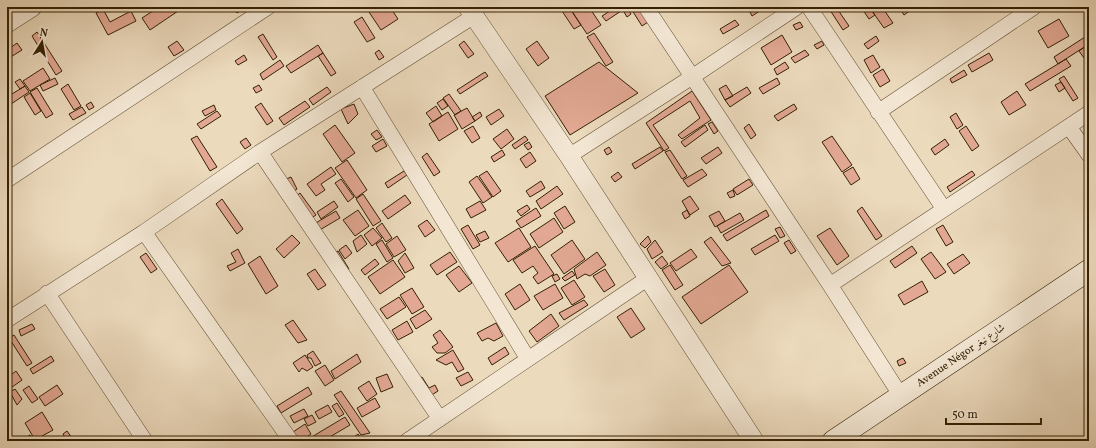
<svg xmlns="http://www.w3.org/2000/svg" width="1096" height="448" font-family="Vollkorn,Amiri,serif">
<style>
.building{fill:#e2a893;stroke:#342003}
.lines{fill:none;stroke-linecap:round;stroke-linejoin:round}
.minor-casing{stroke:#624e32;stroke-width:16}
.tertiary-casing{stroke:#624e32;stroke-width:20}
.secondary-casing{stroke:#342003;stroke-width:22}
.minor{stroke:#f3e7d4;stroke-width:15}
.tertiary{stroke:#f3e7d4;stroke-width:19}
.secondary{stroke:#f3e7d4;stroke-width:21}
.labels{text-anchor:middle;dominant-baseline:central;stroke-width:4;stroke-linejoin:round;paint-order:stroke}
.street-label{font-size:11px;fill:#342003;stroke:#f3e7d4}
</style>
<rect width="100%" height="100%" fill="#ecdabd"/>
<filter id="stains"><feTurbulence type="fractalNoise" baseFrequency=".005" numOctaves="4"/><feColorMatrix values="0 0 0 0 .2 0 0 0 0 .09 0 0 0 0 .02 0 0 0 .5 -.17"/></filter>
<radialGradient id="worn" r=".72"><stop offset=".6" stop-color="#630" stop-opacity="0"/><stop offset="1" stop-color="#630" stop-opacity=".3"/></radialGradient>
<path class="building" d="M159 7H184L150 30 142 18Z
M233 7H246L237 13Z
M377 7H390L398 19 381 30 369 12Z
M561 7H569L581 25 574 29 560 8Z
M569 7H589L601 25 587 34Z
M616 7H627L606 21 602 16Z
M630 7H638L648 22 642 26Z
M754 7H762L763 9 752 16 749 10Z
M828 7H836L849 26 843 30Z
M861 7H869L875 15 869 19Z
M878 7H882L893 23 884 28 872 11Z
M899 7H909L911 10 904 15Z
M103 9 110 22 131 11 136 21 108 35 96 13Z
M628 9 631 14 627 17 624 12Z
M362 17 375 38 367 42 354 22Z
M1059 19 1069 36 1048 48 1038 31Z
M735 20 739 25 723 34 720 29Z
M800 22 803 27 796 30 793 25Z
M37 32 62 71 56 75 32 36Z
M594 33 613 62 606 66 587 37Z
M263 34 277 57 273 60 258 37Z
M782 35 792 52 771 65 761 48Z
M876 36 879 41 868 49 864 44Z
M1085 37 1089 44 1058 64 1054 57Z
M177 41 184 50 174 56 168 47Z
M464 41 474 54 468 58 459 45Z
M537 41 549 58 538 66 526 49Z
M822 41 824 45 817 49 814 45Z
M17 43 22 50 9 58 7 55V50Z
M1089 44V55L1084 58 1079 51Z
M318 45 323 53 291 73 286 66Z
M379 50 384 57 379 60 375 53Z
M805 50 809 55 795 63 791 58Z
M323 53 336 73 331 76 318 56Z
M989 53 993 60 972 72 968 65Z
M244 55 247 60 238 65 235 61Z
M873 55 880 67 871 73 864 60Z
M1066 59 1071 66 1030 91 1025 84Z
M280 60 284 66 263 80 260 74Z
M599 62 638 93 570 135 545 96Z
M785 62 789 68 777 75 774 69Z
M43 68 50 79 30 91 23 81Z
M883 69 890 81 880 87 873 75Z
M964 70 967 75 952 83 950 79Z
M485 72 488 76 460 94 457 90Z
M1064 76 1078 98 1073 101 1059 79Z
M55 78 58 84 43 91 40 85Z
M777 78 780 84 763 94 759 88Z
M20 79 25 86 20 89 15 82Z
M1061 82 1065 88 1059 92 1055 85Z
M68 84 81 106 74 110 61 89Z
M259 85 262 90 256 93 253 88Z
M726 85 733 96 725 100 719 89Z
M25 86 29 92 11 104 7 97Z
M327 87 331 92 313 105 309 99Z
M747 87 751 93 730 107 725 100Z
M37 88 53 114 46 118 30 92Z
M692 91 711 120 682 139 678 135 700 118 690 101 653 125 669 148 664 151 646 123Z
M1017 91 1026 105 1009 115 1001 102Z
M30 93 41 111 35 115 24 97Z
M449 94 461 111 455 115 443 98Z
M443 99 448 106 442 110 437 103Z
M305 101 310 107 284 125 279 118Z
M91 102 94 107 89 110 86 105Z
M261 103 273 121 267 125 255 107Z
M354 104 358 114 348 124 341 109Z
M794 104 797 109 778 121 774 116Z
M214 105 216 110 205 116 202 111Z
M436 106 442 116 433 122 426 113Z
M82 107 86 113 73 120 69 114Z
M467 108 475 121 462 129 454 115Z
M499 109 504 116 491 125 486 117Z
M217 111 221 116 201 129 197 124Z
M448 112 458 129 439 141 429 124Z
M480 112 482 116 475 121 472 117Z
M956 113 963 125 957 129 950 117Z
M712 122 718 131 714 134 708 124Z
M749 124 756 135 751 139 744 128Z
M335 125 355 153 342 162 323 134Z
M705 125 708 130 685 147 681 142Z
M473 126 480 138 472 143 464 131Z
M966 126 979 146 972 151 959 131Z
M507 129 514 139 501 149 493 139Z
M377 130 382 137 376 140 371 134Z
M197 136 217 167 210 171 191 139Z
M525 136 528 140 515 149 512 145Z
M832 136 852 165 842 172 822 142Z
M246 138 251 145 245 149 240 142Z
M383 139 387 146 376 152 372 146Z
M945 139 949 145 935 155 931 149Z
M529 142 532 147 528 150 524 145Z
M609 147 612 152 607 155 604 150Z
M660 147 663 151 635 169 632 164Z
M718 147 722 153 706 164 701 158Z
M502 150 505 155 494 162 491 157Z
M670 150 687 176 682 179 665 152Z
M530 152 536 161 526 168 520 159Z
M427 153 440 172 434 176 422 157Z
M347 160 367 190 356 198 335 168Z
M331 167 336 174 321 184 325 190 316 196 307 184Z
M853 167 860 179 851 185 843 173Z
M702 169 707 175 688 187 683 180Z
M404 171 407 175 388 188 385 183Z
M487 171 501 191 493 197 479 176Z
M972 171 975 175 950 192 947 187Z
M618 172 622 177 615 182 611 177Z
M477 176 492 197 483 203 469 182Z
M291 177 297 189 291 193 284 180Z
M341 179 354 197 348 202 335 183Z
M749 179 753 185 737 195 733 189Z
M541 181 545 188 530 197 526 191Z
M557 186 563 194 541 209 536 201Z
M733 190 735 196 730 198 727 193Z
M300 193 316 215 310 219 294 198Z
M363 194 381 221 373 226 356 199Z
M405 195 411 203 388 219 382 211Z
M690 196 699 209 690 215 682 201Z
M222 199 243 229 237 234 216 204Z
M334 201 338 207 321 219 317 212Z
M480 201 486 210 471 218 466 209Z
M527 205 530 209 521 216 517 211Z
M565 206 575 222 564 229 554 213Z
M862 207 882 236 876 240 857 211Z
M536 208 541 216 521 228 516 221Z
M358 210 369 226 355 236 343 220Z
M687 210 690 216 685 219 682 213Z
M766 210 769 216 727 241 723 235Z
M336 211 340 218 318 231 314 224Z
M719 211 725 221 715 227 709 216Z
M740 213 744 220 721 233 717 226Z
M554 218 563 232 539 248 530 234Z
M427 220 435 230 425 237 418 226Z
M382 223 392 238 386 242 376 228Z
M468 225 480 245 473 249 461 229Z
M943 225 953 242 946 246 936 229Z
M780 227 785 236 780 238 775 229Z
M373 228 382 238 372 246 364 235Z
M519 228 531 247 508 262 495 243Z
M830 228 849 256 837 265 817 236Z
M485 231 489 238 480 242 476 235Z
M292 235 300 243 284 258 276 249Z
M361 235 367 244 357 252 353 241Z
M775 235 779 241 755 255 751 249Z
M397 236 406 250 394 257 386 244Z
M648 236 651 242 645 248 640 244Z
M711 237 731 263 722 266 704 242Z
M382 240 393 258 387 262 376 244Z
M572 240 585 259 564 274 551 255Z
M655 240 663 252 652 259 647 249Z
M789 240 796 251 791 254 784 243Z
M346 245 352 253 345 259 339 250Z
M535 246 554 274 538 284 533 277 538 273 533 266 522 273 513 260Z
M912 246 917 253 895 268 890 261Z
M238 249 245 263 230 271 227 266 236 262 231 253Z
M691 249 697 257 676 271 670 263Z
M338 251 349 269 344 273 332 254Z
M450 252 457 262 437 275 430 265Z
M597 252 606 265 590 276 585 274 577 279 574 269Z
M931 252 946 272 935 279 921 259Z
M146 253 157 269 151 273 140 257Z
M405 253 414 268 405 273 398 261Z
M963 254 970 263 954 274 947 264Z
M260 256 278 286 266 294 248 264Z
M662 256 668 264 661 269 655 262Z
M375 259 379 264 365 275 361 270Z
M393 260 405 277 380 294 368 277Z
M670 265 683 285 675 290 662 270Z
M729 265 748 292 701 324 682 297Z
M459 266 472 283 459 292 446 275Z
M315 269 326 285 318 290 307 274Z
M605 269 615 285 604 292 593 276Z
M572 271 575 275 565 281 562 278Z
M557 274 560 279 555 282 552 276Z
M574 280 585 297 572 305 561 288Z
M922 281 928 292 904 305 898 295Z
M520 284 530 300 515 310 505 294Z
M555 284 563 298 543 310 534 296Z
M412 288 424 307 412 314 400 295Z
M399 297 406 307 387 319 380 309Z
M584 300 588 305 564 320 559 313Z
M631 308 645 329 631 338 617 317Z
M425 310 432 319 416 329 410 319Z
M551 314 559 326 537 342 529 331Z
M293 320 307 340 298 343 285 325Z
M407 321 413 332 398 340 392 330Z
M496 323 503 336 494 341 488 338 482 341 477 333Z
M32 324 35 329 21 336 19 330Z
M440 330 453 347 445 353H437L432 347 438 343 433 335Z
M14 335 32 363 27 366 9 338Z
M505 347 509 354 492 365 488 358Z
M453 350 464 369 458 372 452 362 446 365 436 360Z
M313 351 321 363 315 366 311 358H308L307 355Z
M357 354 361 362 335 379 331 371Z
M305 355 313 367 307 371 302 368 299 372 293 363Z
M51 356 54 361 33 374 30 369Z
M903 358 906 363 899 366 897 361Z
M325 365 334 380 325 386 315 371Z
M16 371 22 380 8 390 7 378Z
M468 372 473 380 461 386 456 378Z
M387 374 393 387 381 392 376 378Z
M422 377 429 388 435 385 438 391 427 398 417 380Z
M369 381 377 394 367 401 358 388Z
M57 385 63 394 45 406 39 397Z
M29 386 38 399 32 403 23 390Z
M308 387 312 394 281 413 277 406Z
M15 389 22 399 17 405 10 392Z
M341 391 370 433 361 435 334 395Z
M375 398 380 407 362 417 357 408Z
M337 403 344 414 339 417 332 406Z
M328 405 332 412 319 419 315 412Z
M304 409 308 416 294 423 290 416Z
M42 412 53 430 35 440 25 423Z
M312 415 316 422 308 426 304 419Z
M345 417 350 425 323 441H305Z
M305 424 311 434 301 441H298L293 432Z
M67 431 74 441H67L63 434Z
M358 434 364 441H349Z
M30 435 33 441H20Z"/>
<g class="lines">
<g class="minor-casing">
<path id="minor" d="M646 7 830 285 901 396
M809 7 944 209
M362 87 528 359
M878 112 1034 7
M1069 127 1089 155
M260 152 440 419
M569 156 692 77 797 7
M7 180 268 7
M144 232 291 441
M830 285 1089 113
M47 293 145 441
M7 320 144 232 260 152 474 16
M407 441 648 278"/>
</g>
<g class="tertiary-casing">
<path id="tertiary" d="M468 7 569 156 754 441
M7 23 32 7"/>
</g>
<g class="secondary-casing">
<path id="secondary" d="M833 441 1089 270"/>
</g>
<use href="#minor" class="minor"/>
<use href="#tertiary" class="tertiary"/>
<use href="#secondary" class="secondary"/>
</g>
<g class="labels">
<g class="street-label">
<text transform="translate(961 356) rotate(-34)">Avenue Négor شارع نيغر</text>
</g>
</g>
<rect width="1096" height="448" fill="none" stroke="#ecdabd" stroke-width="24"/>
<rect x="8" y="8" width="1080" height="432" fill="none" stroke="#342003" stroke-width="2"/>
<rect x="12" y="12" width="1072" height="424" fill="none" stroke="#342003"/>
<g transform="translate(42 42) rotate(11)" stroke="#f3e7d4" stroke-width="3" paint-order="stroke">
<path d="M0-3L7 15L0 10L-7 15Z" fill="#342003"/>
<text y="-6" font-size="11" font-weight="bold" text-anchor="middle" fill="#342003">N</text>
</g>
<path d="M946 418v6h95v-6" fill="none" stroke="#342003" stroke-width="2"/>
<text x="952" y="418" font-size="12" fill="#342003" stroke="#f3e7d4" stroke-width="3" paint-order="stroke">50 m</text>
<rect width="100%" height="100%" filter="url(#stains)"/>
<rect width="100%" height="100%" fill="url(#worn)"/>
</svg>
